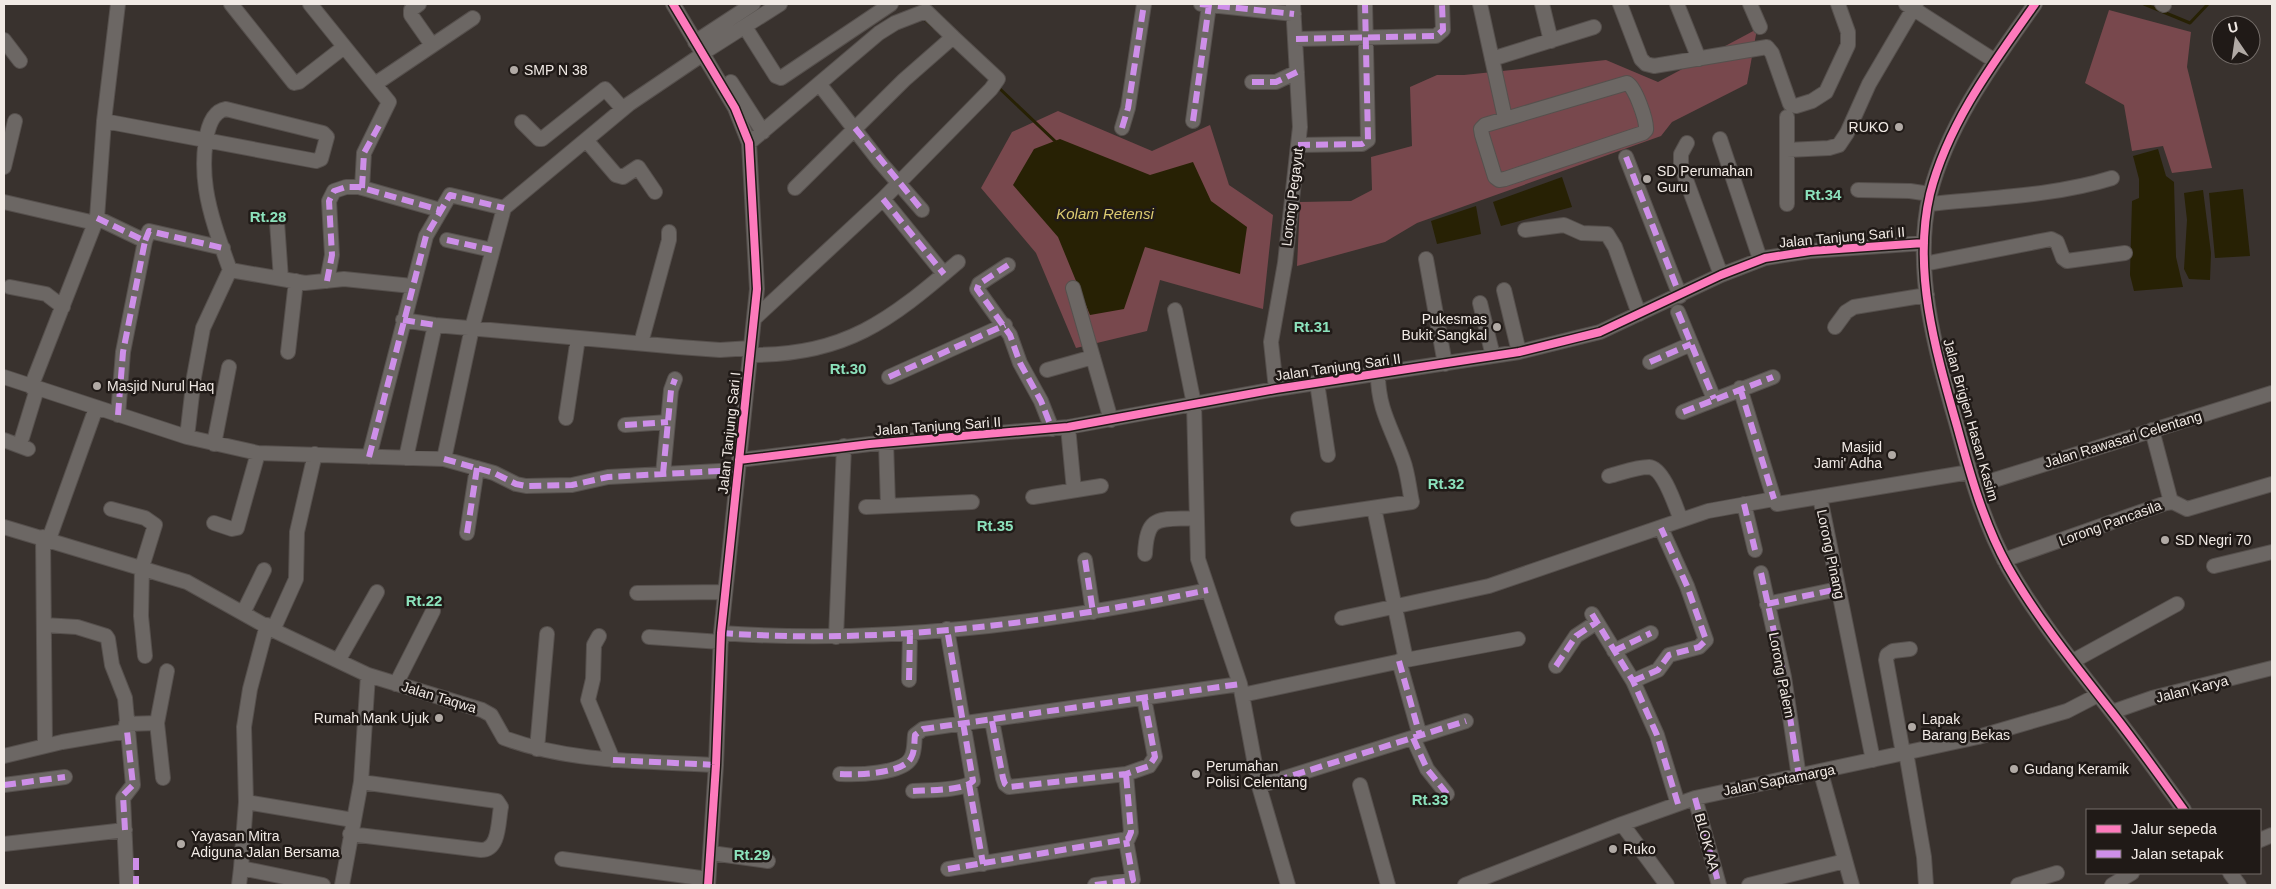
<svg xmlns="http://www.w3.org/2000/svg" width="2276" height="889" font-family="Helvetica,sans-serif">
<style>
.green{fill:#78484d}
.water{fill:#272104}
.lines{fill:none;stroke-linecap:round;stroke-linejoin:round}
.stream{stroke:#272104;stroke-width:3}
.minor-casing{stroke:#56504d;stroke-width:16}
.minor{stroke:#6c6764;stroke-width:14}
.quiet{stroke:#ce8fe9;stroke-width:6;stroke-dasharray:12 6;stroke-linecap:butt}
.cycleway-casing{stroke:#201a17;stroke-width:11}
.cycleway{stroke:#fd7abc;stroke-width:8}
.poi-dot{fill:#b1aaa5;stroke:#201a17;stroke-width:2}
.labels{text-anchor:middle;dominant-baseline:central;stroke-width:5;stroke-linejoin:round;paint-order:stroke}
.poi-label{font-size:14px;fill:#f1eae5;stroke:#201a17;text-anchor:start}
.street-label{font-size:14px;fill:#f1eae5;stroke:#201a17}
.neighbourhood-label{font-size:15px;font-weight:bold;fill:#8ce2bc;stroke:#201a17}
.water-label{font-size:15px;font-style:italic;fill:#dccb71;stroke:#201a17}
</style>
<rect width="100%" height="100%" fill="#39322e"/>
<path class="green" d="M2109 10 2191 32 2187 67 2212 168 2172 173 2163 146 2132 151 2124 105 2085 83Z
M1757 29 1747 84 1672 122 1661 136 1417 223 1385 242 1297 266 1300 202 1351 201 1372 190 1371 157 1412 146 1410 87 1437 75H1464L1606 60 1658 82Z
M1058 111 1152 151 1210 125 1229 185 1273 215 1263 309 1160 280 1147 331 1076 348 1036 253 981 188 1012 132Z"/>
<path class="water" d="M1060 139 1150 175 1193 162 1211 201 1247 227 1240 274 1145 247 1124 309 1090 315 1058 237 1013 185 1034 149Z
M2158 149 2166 176 2174 182 2176 257 2183 287 2134 291 2130 275 2132 201 2139 198V179L2133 156Z
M1562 177 1572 207 1501 226 1493 202Z
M2243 189 2250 256 2215 258 2209 193Z
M2203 190 2211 253 2210 280 2189 279 2184 269 2187 220 2184 193Z
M1476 206 1481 234 1437 244 1431 221Z"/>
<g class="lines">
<path class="stream" d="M2144 4 2190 23 2208 4
M923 18 933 27
M998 87 1057 143"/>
<g class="minor-casing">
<path id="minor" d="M231 4 294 83 299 82 344 47
M310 4 389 102 364 153 362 188
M419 4 411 10V15L432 45
M673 4 735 108 749 143 757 289 721 633 716 765 708 885
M1201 4 1294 14
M1480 4 1505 118
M1542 4 1551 41
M1620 4 1641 59 1646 64 1654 66 1767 47 1772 53 1790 104 1796 106 1812 101 1826 92 1848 45V32L1838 4
M1677 4 1699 59
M1750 4 1760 27
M1906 4 1995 61
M2035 4C1994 62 1948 123 1930 194 1912 271 1936 352 1957 426 1970 474 1984 524 2008 567 2037 618 2075 665 2111 711 2137 744 2160 777 2184 810
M2162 4 2164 5
M745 27 776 76 781 78 891 4
M1296 39 1436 36 1443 30 1442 4
M4 40 20 61
M695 42 753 4
M709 49 780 4
M1492 59 1594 27
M731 82 763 132
M1252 82H1276L1297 72
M1627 83C1635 86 1647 121 1646 130L1643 133 1505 179 1499 180 1495 177 1482 135 1481 129 1485 125Z
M375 84 473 18
M820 85 880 162 922 210
M1787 117V204
M104 121 316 161 321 159 327 137 323 133 226 109C201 113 203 169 206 189 210 216 221 245 230 270L203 328 194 377 187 437
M1193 121 1209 5
M522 122 539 139H542L605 89 623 109
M1122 128 1128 108 1144 4
M1720 139 1760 259
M586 140 616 175 623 177 638 167 655 192
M749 143 879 33 895 23 926 11 953 37
M1687 143 1681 154V166L1721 275
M1298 145 1362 144 1368 140 1365 4
M1787 150 1829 148 1839 145 1847 133 1869 84 1916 4
M1626 157 1680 296
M4 167 15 121
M1858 190 1910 191 1930 194
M883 199 944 274
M4 202 95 223
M1929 204C1987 198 2055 196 2112 178
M97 218 145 241 149 231 223 248
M277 222 281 279
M1525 230 1564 225 1582 233 1607 234 1615 247 1639 314
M447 240 492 250
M1426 259 1445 364
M1924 264 2051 239 2057 242 2063 258 2067 261 2125 253
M1008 265 979 284 977 289 1010 335 1020 363 1041 401 1052 429
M230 270 305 283 344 279 412 286
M327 281 332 255 329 201 334 191 346 187H359L440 210
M10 287 46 294 63 307
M1073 288 1111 420
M1504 290 1519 352
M1480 303 1493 356
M1175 310 1194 404 1198 559 1240 684 1259 786 1288 885
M1678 312 1714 399
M756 317 883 199 991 89 998 79 953 37 904 80 795 188
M403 320 435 325 679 347 720 350 751 348
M1835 327 1846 312 1854 307 1927 295
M641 343 669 240V232
M288 352 296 281
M751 355C846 355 889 321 958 262
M1650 362 1691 344
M1047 370 1093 357
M4 377 187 437 258 453 444 459 494 473 516 484 526 486 572 485 608 477 738 470
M889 377 1005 325
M1317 383 1328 455
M31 387 97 218 104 121 118 4
M1740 388 1774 499 1777 504 1970 472
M1276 389 1271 342 1285 263 1300 127 1293 4
M1683 412 1773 377
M118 415 123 352 145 241
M566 418 578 338
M625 425 668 422
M1068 427 1074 490
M2152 430 2171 502
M22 438 37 389
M4 440 28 449
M886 442 888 505
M214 444 229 367
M369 457 426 236 450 195 504 208
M406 458 435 325
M444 459 472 328 504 208 629 104 703 54
M739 460 870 444 1068 427 1276 389 1519 352 1600 332 1721 275 1765 258 1810 251 1924 243
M663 474 671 390 675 379
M1609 476C1621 473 1636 467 1649 467 1664 468 1676 508 1681 520
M1975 486 2272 393
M1033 497 1101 486
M1820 497 1873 760
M1744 504 1755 550
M866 507 972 502
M1374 508 1406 660
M111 509 145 518 155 525 142 567 141 616 145 656
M1298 519 1412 502C1409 488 1408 473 1403 460 1392 429 1378 409 1378 375
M214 523 232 529 237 528 258 453
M4 527 187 582 273 630 368 675 482 710 491 715 504 738C572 763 645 761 716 765
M467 533 477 468
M43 537 45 746
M49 539 96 408
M1145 554C1147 513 1160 520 1195 518
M1085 560 1093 612
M2004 560 2166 503 2173 502 2187 509 2272 484
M2214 566 2272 552
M1761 573 1784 677 1799 777
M637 593 725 592
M1767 604 1838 589
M244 611 264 570
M1592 614 1633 681 1657 735 1678 804
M1342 618 1489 586 1708 511 1774 499
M44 625 77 627 106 636 108 639 112 665 125 698 133 785 123 798 127 885
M267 625 250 689 244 727 246 802 241 868 323 885
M273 630 296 579 297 532 315 454
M721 633C885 645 1048 623 1208 590
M599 636 594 645 593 679 588 700 613 760
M649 637 721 642
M836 637 844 446
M1614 651 1651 633
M339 659 377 592
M1399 661 1420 736
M2073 661 2177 604
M1556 666 1576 636 1597 622
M909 680 910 633
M1633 681 1658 670 1669 655 1699 647 1706 640 1687 586 1661 528
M396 684 433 611
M1242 695 1406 660 1518 639
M2112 712 2152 698 2272 668
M992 721 1003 778 1005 784 1009 787 1126 774 1149 766 1155 757 1144 698
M126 724 157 723
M1413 738 1427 769 1447 794
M537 749 547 634
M1906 752 1924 857 1926 885
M1903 753 1886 660 1887 655 1893 651 1910 649
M4 756 62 742 127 731
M1821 773 1852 885
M840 774C856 775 903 774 911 758 915 751 914 743 915 735L923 729 1240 684
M163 778 157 723 167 671
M969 784 983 864
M4 785 65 777
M1360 785 1388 885
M1259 786 1466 721
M913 791C927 790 964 791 973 781L947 629
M1695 798 1719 885
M246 802 353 820
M1622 824 1667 885
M350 834 481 850C500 850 498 821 501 807L497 801 361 782
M2260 840 2272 835
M4 844 125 830
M711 853 768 861
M562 859 708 879
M948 869 1128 839 1131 832 1126 774
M2230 873 2239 885
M239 885 241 868
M342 885 361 782 368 675
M1095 885 1133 880 1126 840
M1465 885 1622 824 1695 798 1978 737 2067 711 2098 695
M1749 885 1845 861
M2018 885 2057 873
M2112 885 2132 873"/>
</g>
<use href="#minor" class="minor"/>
<path class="quiet" d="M1200 4 1294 14
M1296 39 1436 36 1443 30 1442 4
M1252 82H1276L1297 72
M1193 121 1209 5
M855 128 922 210
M1122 128 1128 108 1144 4
M1298 145 1362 144 1368 140 1365 4
M1626 157 1680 296
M362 188 364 153 381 122
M883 199 944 274
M97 218 145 241 149 231 223 248
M447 240 492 250
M1008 265 979 284 977 289 1010 335 1020 363 1041 401 1052 429
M327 281 332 255 329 201 334 191 346 187H359L440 210
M1678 312 1714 399
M403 320 435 325
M1650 362 1691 344
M889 377 1005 325
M1740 388 1774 499
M1683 412 1773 377
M118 415 123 352 145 241
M625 425 668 422
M369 457 426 236 450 195 504 208
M444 459 494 473 516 484 526 486 572 485 608 477 738 470
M663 474 671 390 675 379
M1744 504 1755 550
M467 533 477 468
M1085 560 1093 612
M1761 573 1784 677 1799 777
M1767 604 1838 589
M1592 614 1633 681 1657 735 1678 804
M721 633C885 645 1048 623 1208 590
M1614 651 1651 633
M1399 661 1420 736
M1556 666 1576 636 1597 622
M909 680 910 633
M1633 681 1658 670 1669 655 1699 647 1706 640 1687 586 1661 528
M992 721 1003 778 1005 784 1009 787 1126 774 1149 766 1155 757 1144 698
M1413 738 1427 769 1447 794
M613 760 716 765
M840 774C856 775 903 774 911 758 915 751 914 743 915 735L923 729 1240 684
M969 784 983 864
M4 785 65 777
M1259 786 1466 721
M913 791C927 790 964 791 973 781L947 629
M1695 798 1719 885
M125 830 123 795 133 785 127 731
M136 858V885
M948 869 1128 839 1131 832 1126 774
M1095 885 1133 880 1126 840"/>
<g class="cycleway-casing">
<path id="cycleway" d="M673 4 735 108 749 143 757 289 721 633 716 765 708 885
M2035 4C1994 62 1948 123 1930 194 1912 271 1936 352 1957 426 1970 474 1984 524 2008 567 2037 618 2075 665 2111 711 2137 744 2160 777 2184 810
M739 460 870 444 1068 427 1276 389 1519 352 1600 332 1721 275 1765 258 1810 251 1924 243"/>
</g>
<use href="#cycleway" class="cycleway"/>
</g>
<g class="poi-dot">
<circle cx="514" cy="70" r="5"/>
<circle cx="1899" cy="127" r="5"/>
<circle cx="1647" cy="179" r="5"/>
<circle cx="1497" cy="327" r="5"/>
<circle cx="97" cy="386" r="5"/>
<circle cx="1892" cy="455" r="5"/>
<circle cx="2165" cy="540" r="5"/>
<circle cx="439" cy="718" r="5"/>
<circle cx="1912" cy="727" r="5"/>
<circle cx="2014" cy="769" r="5"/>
<circle cx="1196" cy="774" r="5"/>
<circle cx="181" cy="844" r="5"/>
<circle cx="1613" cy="849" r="5"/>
</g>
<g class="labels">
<g class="poi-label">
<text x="524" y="70">SMP N 38</text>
<text x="1889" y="127" text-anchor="end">RUKO</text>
<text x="1657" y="171">SD Perumahan<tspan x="1657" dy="16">Guru</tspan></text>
<text x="1487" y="319" text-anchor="end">Pukesmas<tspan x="1487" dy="16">Bukit Sangkal</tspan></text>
<text x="107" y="386">Masjid Nurul Haq</text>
<text x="1882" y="447" text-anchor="end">Masjid<tspan x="1882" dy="16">Jami' Adha</tspan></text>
<text x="2175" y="540">SD Negri 70</text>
<text x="429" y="718" text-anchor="end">Rumah Mank Ujuk</text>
<text x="1922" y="719">Lapak<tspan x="1922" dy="16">Barang Bekas</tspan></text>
<text x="1206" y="766">Perumahan<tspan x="1206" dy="16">Polisi Celentang</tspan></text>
<text x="2024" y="769">Gudang Keramik</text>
<text x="191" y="836">Yayasan Mitra<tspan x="191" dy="16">Adiguna Jalan Bersama</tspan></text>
<text x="1623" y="849">Ruko</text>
</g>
<g class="street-label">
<text transform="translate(1292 197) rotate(-83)">Lorong Pegayut</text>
<text transform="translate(1842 237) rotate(-5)">Jalan Tanjung Sari II</text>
<text transform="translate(1338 367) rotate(-8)">Jalan Tanjung Sari II</text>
<text transform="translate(1971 420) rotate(74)">Jalan Brigjen Hasan Kasim</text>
<text transform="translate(938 426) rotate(-4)">Jalan Tanjung Sari II</text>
<text transform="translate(729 433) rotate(-84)">Jalan Tanjung Sari I</text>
<text transform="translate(2123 439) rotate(-17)">Jalan Rawasari Celentang</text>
<text transform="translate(2110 523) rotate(-20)">Lorong Pancasila</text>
<text transform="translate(1831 554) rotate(78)">Lorong Pinang</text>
<text transform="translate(1782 675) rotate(79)">Lorong Palem</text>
<text transform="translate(2192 689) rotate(-14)">Jalan Karya</text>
<text transform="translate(439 697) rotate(17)">Jalan Taqwa</text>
<text transform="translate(1779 780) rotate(-11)">Jalan Saptamarga</text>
<text transform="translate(1707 842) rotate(75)">BLOK AA</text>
</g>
<g class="neighbourhood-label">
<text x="1823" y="194">Rt.34</text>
<text x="268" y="216">Rt.28</text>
<text x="1312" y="326">Rt.31</text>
<text x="848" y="368">Rt.30</text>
<text x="1446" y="483">Rt.32</text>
<text x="995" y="525">Rt.35</text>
<text x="424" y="600">Rt.22</text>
<text x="1430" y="799">Rt.33</text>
<text x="752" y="854">Rt.29</text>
</g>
<g class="water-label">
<text x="1105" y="213">Kolam Retensi</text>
</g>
</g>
<rect width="2276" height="889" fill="none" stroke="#f1eae5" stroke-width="10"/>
<rect x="2086" y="809" width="175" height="65" fill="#201a17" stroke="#746d69"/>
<rect x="2096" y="825" width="25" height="8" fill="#fd7abc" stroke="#746d69"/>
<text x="2131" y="834" font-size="15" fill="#f1eae5">Jalur sepeda</text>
<rect x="2096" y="850" width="25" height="8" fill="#ce8fe9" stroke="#746d69"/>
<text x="2131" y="859" font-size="15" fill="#f1eae5">Jalan setapak</text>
<g transform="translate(2236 40) rotate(347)"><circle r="24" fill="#201a17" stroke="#746d69"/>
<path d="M0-4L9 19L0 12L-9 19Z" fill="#b1aaa5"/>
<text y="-8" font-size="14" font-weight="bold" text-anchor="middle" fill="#f1eae5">U</text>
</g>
</svg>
